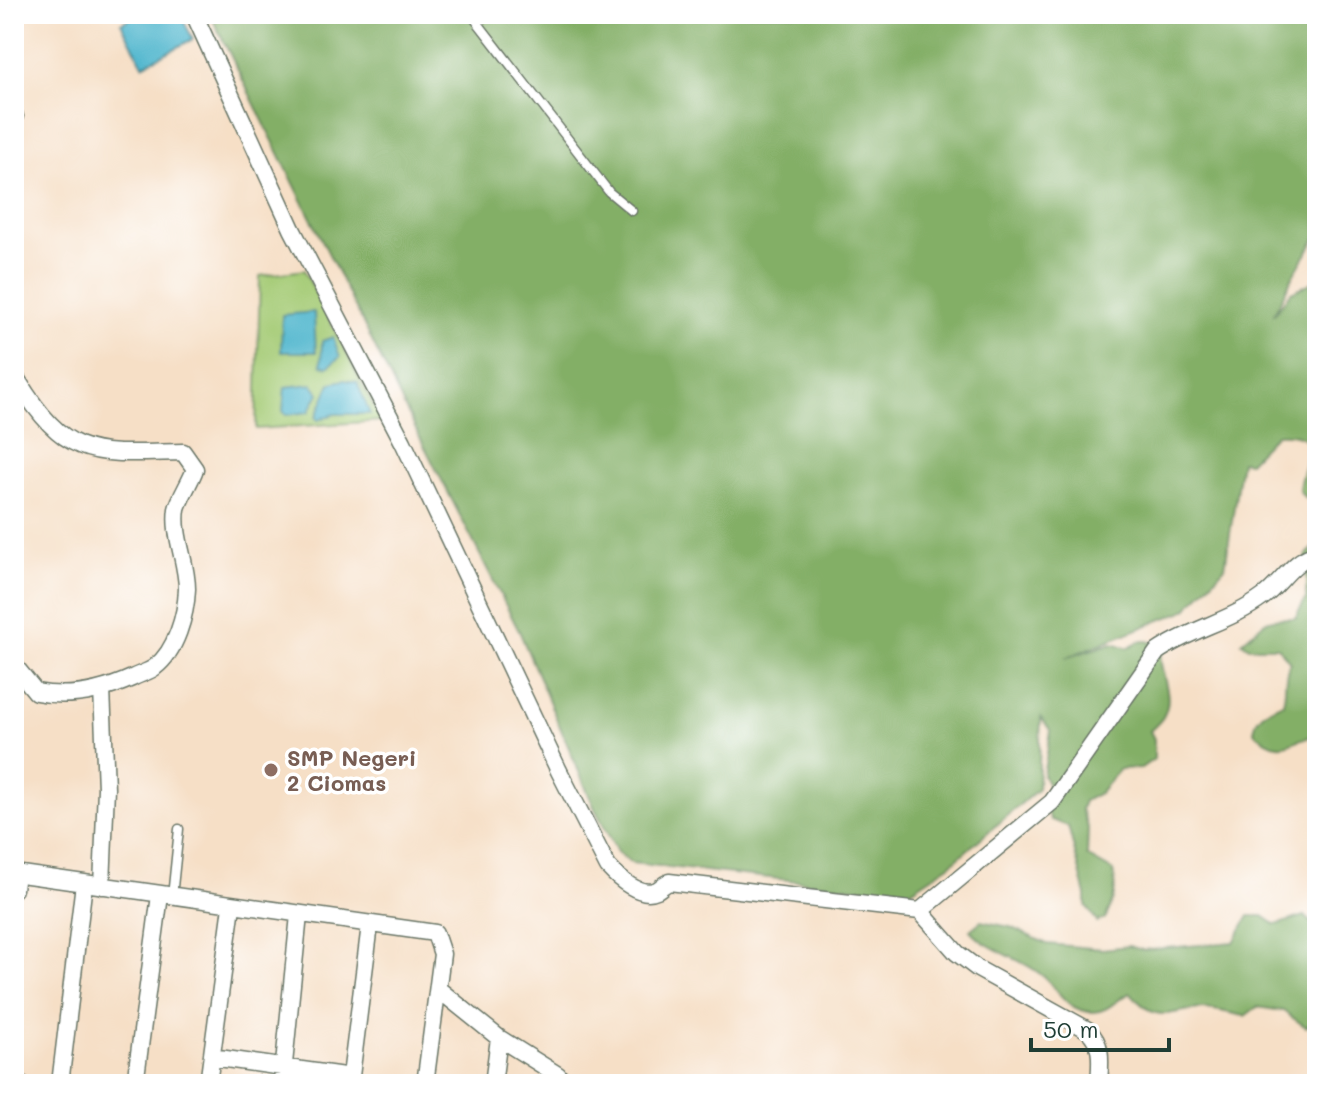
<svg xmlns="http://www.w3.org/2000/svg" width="1331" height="1098" font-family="Mali,sans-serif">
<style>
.green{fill:#a4cb75;stroke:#628454;stroke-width:2}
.forest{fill:#83af66;stroke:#51764d;stroke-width:2}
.water{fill:#4fb6cd;stroke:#377a80;stroke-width:2}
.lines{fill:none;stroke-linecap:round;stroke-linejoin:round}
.lane-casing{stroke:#6a7667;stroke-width:11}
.street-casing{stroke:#6a7667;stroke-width:19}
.lane{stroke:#fff;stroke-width:8}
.street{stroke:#fff;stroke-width:16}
.education-dot{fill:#8d6e63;stroke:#fff;stroke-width:3}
.labels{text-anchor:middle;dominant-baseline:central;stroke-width:7;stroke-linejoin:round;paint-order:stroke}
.education-label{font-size:22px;font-weight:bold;fill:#785e54;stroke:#fff;text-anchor:start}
</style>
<rect width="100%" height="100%" fill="#fff"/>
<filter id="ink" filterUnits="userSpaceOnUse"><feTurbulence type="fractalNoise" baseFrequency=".0125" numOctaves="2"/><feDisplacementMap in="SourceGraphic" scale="16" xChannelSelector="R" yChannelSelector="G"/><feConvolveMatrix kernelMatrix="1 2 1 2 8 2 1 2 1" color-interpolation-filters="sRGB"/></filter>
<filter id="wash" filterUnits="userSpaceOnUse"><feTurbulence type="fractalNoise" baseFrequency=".006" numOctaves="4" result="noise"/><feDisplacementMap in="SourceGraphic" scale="32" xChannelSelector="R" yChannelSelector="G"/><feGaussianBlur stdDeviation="1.8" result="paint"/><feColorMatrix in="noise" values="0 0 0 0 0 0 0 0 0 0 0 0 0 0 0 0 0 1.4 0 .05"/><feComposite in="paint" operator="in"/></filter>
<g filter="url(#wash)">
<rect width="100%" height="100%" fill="#f6dfc6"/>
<path class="green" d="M304 270 381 421 256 429 260 276Z"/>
<path class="forest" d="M210 14H1317V237L1294 274 1273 315 1291 292 1317 280V498H1305L1299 491C1299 465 1331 431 1276 434L1249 462 1241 461 1225 567 1186 610 1065 658 1113 643 1128 648C1141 638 1147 640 1162 646 1155 670 1177 692 1163 717 1160 722 1154 727 1150 731L1154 739V759L1141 768 1120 769 1099 793 1084 801 1081 809 1088 828 1087 856 1113 871C1118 888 1113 903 1105 919L1097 922 1086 905V895L1068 826 1051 820 1046 811 1051 792 1043 775 1051 731 1041 718 1038 789 951 864 907 893 631 863 617 852 594 807 520 633 409 416Z
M1317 545V736C1288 738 1285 758 1254 732 1255 714 1268 710 1283 703 1287 688 1283 677 1290 662L1278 647H1249L1242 642C1269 621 1257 618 1295 618L1306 599V555Z
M1249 916H1263L1276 925 1305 916 1315 926 1317 1021 1306 1027 1283 1011 1257 1007 1245 1016C1231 1014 1214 1008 1200 1009 1167 1011 1158 1026 1131 993 1117 998 1109 1012 1093 1012 1066 1011 1060 991 1044 977 1022 957 990 953 970 930L981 921 1010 927 1047 944 1102 949 1129 946 1143 950 1234 942Z"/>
<path class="water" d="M138 14H180L193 39 143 65 121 23Z
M314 312 316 352H281L282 315Z
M333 337 340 357 328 367 321 365 322 341Z
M344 380 357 382 370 414H335L318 420 316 417 331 383Z
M312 384 319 393 309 412 286 415 283 411 285 387Z"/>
</g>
<g filter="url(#ink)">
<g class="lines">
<g class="lane-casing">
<path id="lane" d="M471 14 609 192 632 211
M172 897 179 829"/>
</g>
<g class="street-casing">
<path id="street" d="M194 14 292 229 403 442 559 771 608 867C618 878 640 898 657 890 661 888 664 884 669 882L920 911 1052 802 1157 652C1190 629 1231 621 1263 597 1282 583 1293 559 1317 554
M14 116H15
M14 380 18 381C68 462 95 454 183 452L195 469C191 481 179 499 177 509 173 535 187 562 187 589 186 615 176 651 155 667 149 672 139 674 132 678 101 692 70 699 36 692L14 665
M102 689 106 788 102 886
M14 873 435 933 442 954 425 1084
M14 889 16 873
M920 911 957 953 978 969 1088 1030C1104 1046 1100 1063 1099 1084
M438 989 499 1038 558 1075 563 1084
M212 1057 351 1077
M14 1083 21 1084
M60 1084 84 883
M135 1084 160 895
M208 1084 232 906
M282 1084 299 915
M350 1084 370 925
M493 1084 499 1038"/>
</g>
<use href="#lane" class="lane"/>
<use href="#street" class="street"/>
</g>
</g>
<circle class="education-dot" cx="271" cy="770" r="8"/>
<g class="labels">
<g class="education-label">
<text x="287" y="757">SMP Negeri<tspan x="287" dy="25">2 Ciomas</tspan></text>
</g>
</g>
<rect width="1331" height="1098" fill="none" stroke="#fff" stroke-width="48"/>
<path d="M1031 1038v12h138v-12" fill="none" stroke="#1f3d34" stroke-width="4"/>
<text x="1043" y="1038" font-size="24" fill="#1f3d34" stroke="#ffffff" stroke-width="6" paint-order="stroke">50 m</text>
</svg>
